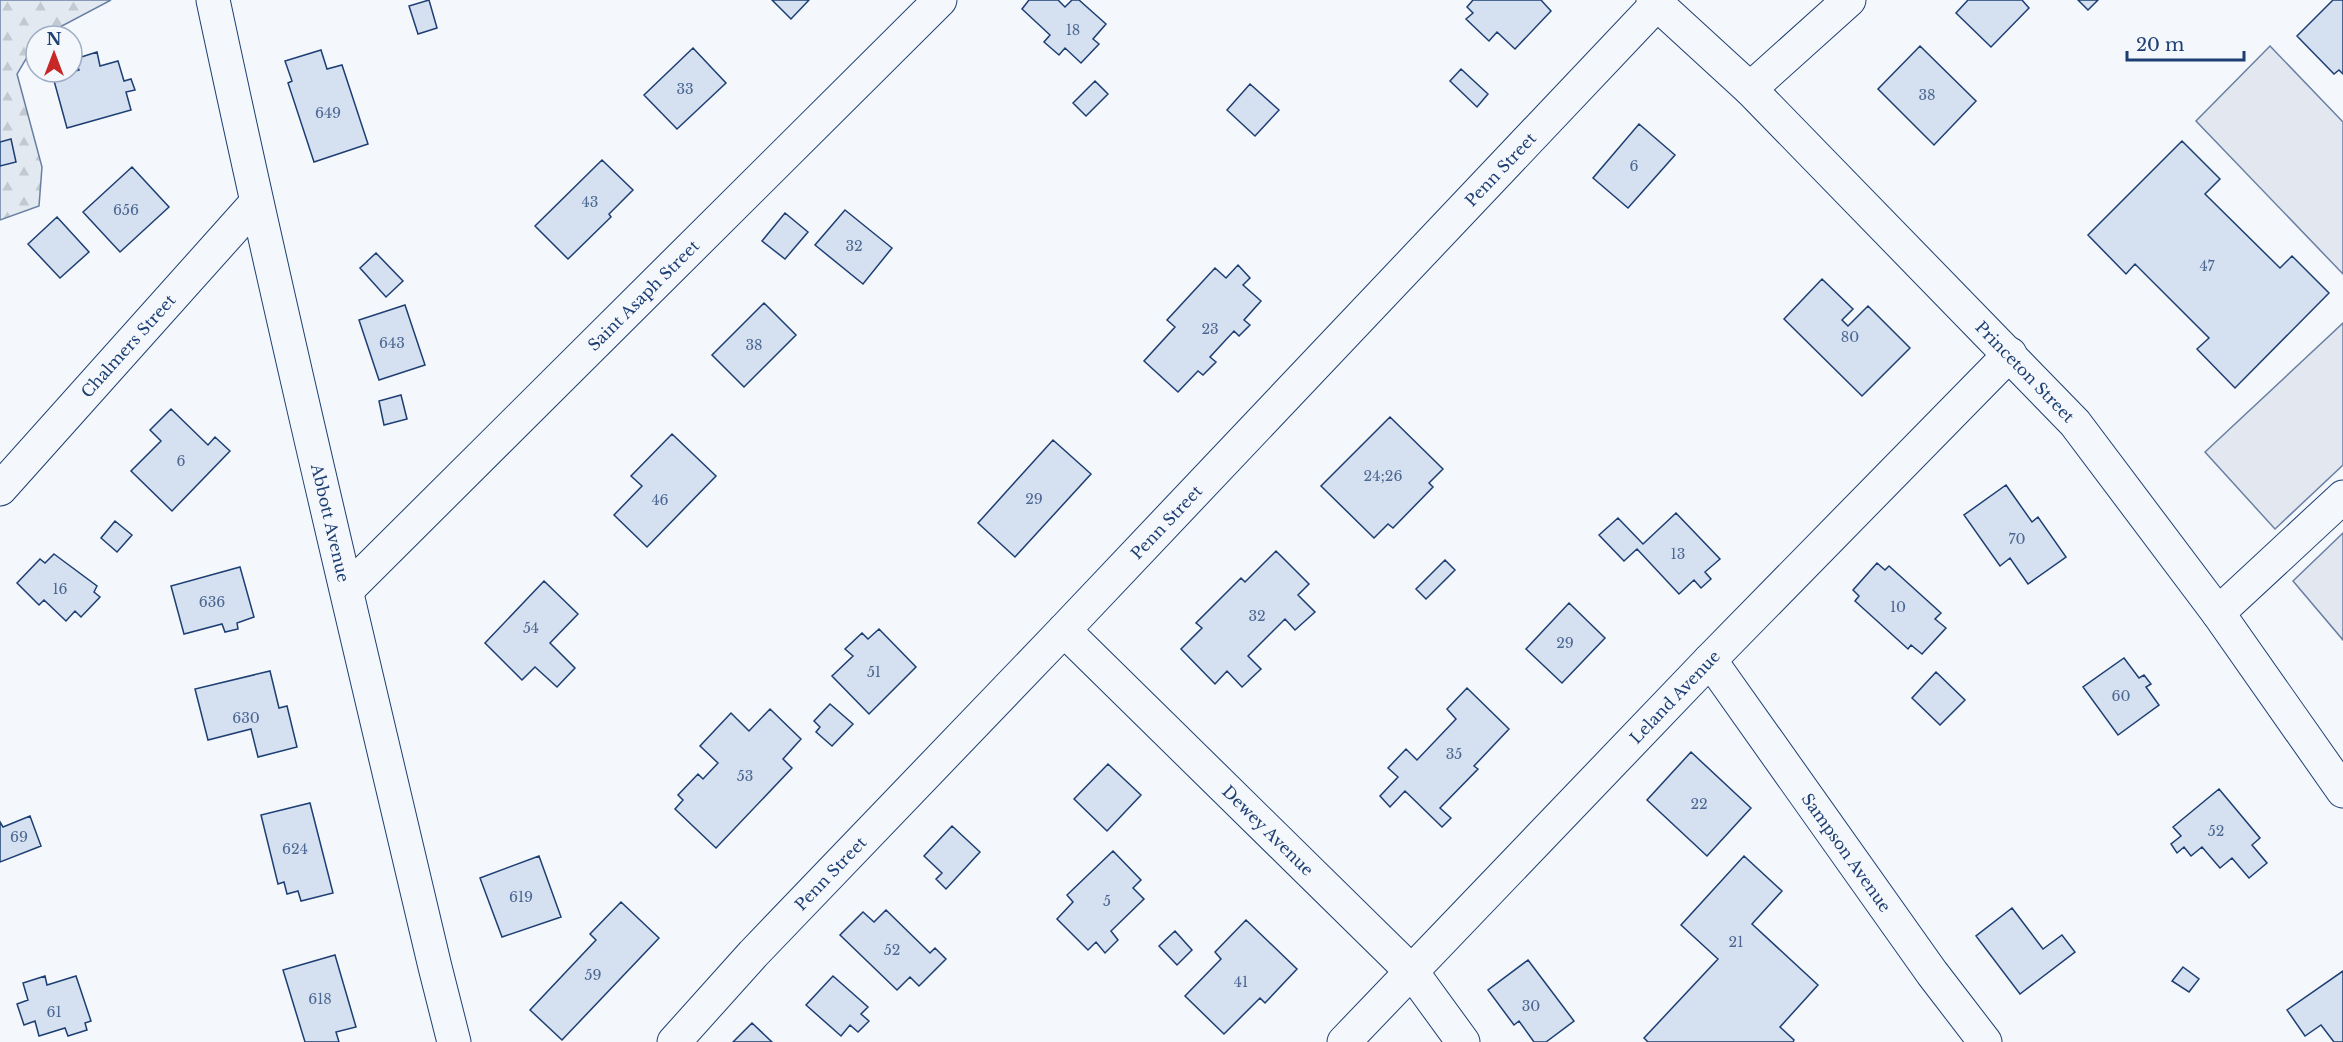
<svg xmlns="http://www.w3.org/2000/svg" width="2343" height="1042" font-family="'Libre Baskerville',serif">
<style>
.forest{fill:url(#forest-firs);stroke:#687fa3;stroke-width:1.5}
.parking{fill:#e3e8f0;stroke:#687fa3;stroke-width:1.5}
.building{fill:#d5e0f0;stroke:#1d3f73;stroke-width:1.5}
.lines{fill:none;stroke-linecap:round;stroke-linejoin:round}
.street-casing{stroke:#1d3f73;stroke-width:35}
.secondary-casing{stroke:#1d3f73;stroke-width:35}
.street{stroke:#f4f7fb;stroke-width:33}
.secondary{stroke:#f4f7fb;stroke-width:33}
.labels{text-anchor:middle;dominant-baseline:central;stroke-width:4.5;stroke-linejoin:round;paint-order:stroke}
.number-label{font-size:14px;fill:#4b6792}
.street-label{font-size:16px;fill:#1d3f73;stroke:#f4f7fb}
</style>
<defs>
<pattern id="forest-firs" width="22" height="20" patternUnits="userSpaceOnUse" patternTransform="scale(1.5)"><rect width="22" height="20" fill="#e3e9f0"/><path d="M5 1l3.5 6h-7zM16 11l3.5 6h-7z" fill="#c2c9d1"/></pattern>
</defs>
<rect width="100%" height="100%" fill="#f4f7fb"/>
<path class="forest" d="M0 0H111L43 36H36V42L17 74 42 167 39 206 0 220Z"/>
<path class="parking" d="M2270 46 2343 122V274L2196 121Z
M2343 323V465L2275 529 2205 452Z
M2343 533V640L2293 581Z"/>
<path class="building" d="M429 0 437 28 418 34 409 6Z
M772 0H809L791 19Z
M1029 0H1058L1065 7 1072 0H1079L1106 24 1093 39 1099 44 1081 63 1065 48 1059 55 1044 42 1050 35 1022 9Z
M1473 0H1541L1551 11 1515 49 1497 32 1489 41 1466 19 1473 13 1467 7Z
M1968 0H2022L2029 8 1991 47 1956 13Z
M2078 0H2098L2088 10Z
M2333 0H2343V74L2339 70 2334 74 2297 36Z
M1920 46 1976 101 1934 145 1878 89Z
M693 48 726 83 677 129 644 95Z
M321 50 327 69 342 65 368 144 314 162 288 83 292 81 285 61Z
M97 52 100 66 118 61 124 81 131 79 135 90 126 92 131 110 67 128 53 77 79 70 75 59Z
M1461 69 1488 94 1477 107 1450 81Z
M1095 81 1108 94 1086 116 1073 103Z
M1250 84 1279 110 1255 136 1227 110Z
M1639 124 1675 155 1628 208 1593 178Z
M11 139 16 162 0 166V142Z
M2182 141 2220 179 2205 194 2280 268 2292 256 2329 293 2235 388 2197 349 2209 338 2135 264 2126 274 2088 235Z
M602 160 633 190 609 214 611 217 568 259 535 226Z
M132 167 169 207 120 252 83 212Z
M845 210 892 248 863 284 815 245Z
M785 213 808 232 785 259 762 241Z
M57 217 89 252 60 278 28 244Z
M376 253 403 281 386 297 360 268Z
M1238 265 1250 278 1243 285 1261 301 1244 320 1250 325 1239 336 1234 331 1210 357 1216 362 1203 375 1198 371 1178 392 1144 361 1175 327 1167 320 1215 268 1226 278Z
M1822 279 1853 309 1842 320 1848 326 1868 306 1910 348 1862 396 1784 319Z
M764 303 796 335 744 387 712 355Z
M405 305 425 365 379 380 359 320Z
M401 395 407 419 384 425 379 401Z
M171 409 208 445 215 437 230 451 172 511 131 471 161 441 150 430Z
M1390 417 1443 469 1429 483 1433 487 1393 528 1388 524 1374 538 1321 486Z
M672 434 716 476 647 547 614 515 642 486 631 476Z
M1053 440 1091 474 1015 557 978 523Z
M2006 485 2032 522 2038 517 2066 557 2028 584 2010 558 2000 566 1964 515Z
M1676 513 1720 559 1705 572 1711 579 1701 588 1694 580 1679 594 1637 549 1624 561 1599 535 1618 518 1643 544Z
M115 521 132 535 117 552 101 538Z
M1276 551 1309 584 1298 595 1315 612 1295 630 1285 619 1248 656 1261 669 1242 687 1227 671 1215 684 1181 649 1202 628 1196 623 1241 578 1245 582Z
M54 554 97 586 94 592 100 597 81 617 75 611 66 621 44 600 39 605 17 583 40 559 45 563Z
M1445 560 1455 570 1426 599 1416 589Z
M1877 563 1885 570 1889 566 1941 613 1935 619 1946 628 1922 654 1911 645 1908 649 1855 601 1859 596 1853 590Z
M240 567 254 617 237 623 238 629 225 632 222 624 184 634 171 586Z
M544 581 578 614 550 643 575 668 557 687 535 667 522 680 485 643Z
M1569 603 1605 638 1562 683 1526 649Z
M879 629 916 667 869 714 832 676 853 656 845 649 862 633 868 639Z
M2124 658 2139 678 2144 675 2151 684 2146 687 2159 705 2118 735 2083 687Z
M270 671 279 708 287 706 297 747 258 757 251 729 208 740 195 689Z
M1936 672 1965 700 1940 725 1912 698Z
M1467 688 1509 729 1474 766 1478 769 1440 808 1451 818 1442 827 1405 791 1390 807 1380 796 1398 777 1388 768 1406 749 1417 760 1456 719 1447 709Z
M830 704 853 724 832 746 816 732 820 727 814 721Z
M770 709 801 739 783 759 792 768 716 848 675 809 683 800 678 795 698 774 703 779 718 763 700 746 731 713 749 731Z
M1691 752 1751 808 1707 856 1647 800Z
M1108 764 1141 795 1107 831 1074 799Z
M2219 789 2260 838 2252 845 2267 863 2249 878 2232 858 2220 868 2202 847 2191 856 2184 847 2177 853 2171 844 2181 836 2173 827Z
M310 803 333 893 301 901 298 891 287 894 284 882 278 884 261 815Z
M30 816 41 846 0 862V822L3 827Z
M952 826 980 852 946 889 936 879 942 873 924 856Z
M1113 851 1141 880 1133 888 1144 899 1111 931 1118 940 1105 953 1096 942 1088 950 1057 919 1073 902 1067 895Z
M539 856 561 917 502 937 480 878Z
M1744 856 1782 891 1752 924 1818 985 1780 1027 1794 1040 1793 1042H1648L1644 1038 1718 959 1681 925Z
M621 902 659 938 562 1040 530 1010 596 940 590 934Z
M2012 908 2043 949 2062 935 2075 952 2020 994 1976 936Z
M886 910 930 953 935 948 946 959 919 986 910 977 897 990 840 935 863 912 874 922Z
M1246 920 1297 969 1265 1003 1260 998 1224 1034 1185 996 1221 959 1215 952Z
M1175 931 1192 950 1177 965 1159 946Z
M335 955 356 1027 336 1032 339 1042H305L283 970Z
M1528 960 1574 1021 1546 1042H1534L1519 1021 1514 1025 1488 990Z
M2183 967 2199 979 2189 992 2172 981Z
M2343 971V1042H2334L2321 1025 2305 1036 2287 1010Z
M45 976 47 985 76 976 91 1021 85 1023 87 1030 68 1036 65 1028 39 1036 35 1021 24 1025 17 1004 28 1000 23 983Z
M833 976 868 1007 861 1014 869 1021 858 1032 850 1025 841 1036 806 1005Z
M752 1023 772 1042H733Z"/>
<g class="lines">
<g class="street-casing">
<g id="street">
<path id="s1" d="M1653 0 1750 89 2075 423 2218 613 2343 791"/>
<path d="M1750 89 1849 0"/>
<path id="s2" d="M347 590 940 0"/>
<path d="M2218 613 2343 497"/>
<path id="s3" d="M1064 630 1412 972 1463 1042"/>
<path id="s4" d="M1710 660 1932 973 1985 1042"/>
<path id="s5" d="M674 1042 753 954 1064 630 1657 4"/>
<path id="s6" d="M1344 1042 1710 660 2010 354"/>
</g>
</g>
<g class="secondary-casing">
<g id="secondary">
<path id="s7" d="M213 0C282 324 359 645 435 967L454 1042"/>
<path id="s8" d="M0 489 256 203"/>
</g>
</g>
<use href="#street" class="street"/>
<use href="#secondary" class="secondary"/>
</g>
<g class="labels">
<g class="number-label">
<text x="1073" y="30">18</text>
<text x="685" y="89">33</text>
<text x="1927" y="95">38</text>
<text x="328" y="113">649</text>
<text x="1634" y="166">6</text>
<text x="590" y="202">43</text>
<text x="126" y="210">656</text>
<text x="854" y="246">32</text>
<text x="2207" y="266">47</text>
<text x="1210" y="329">23</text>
<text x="1850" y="337">80</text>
<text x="392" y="343">643</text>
<text x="754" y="345">38</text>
<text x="181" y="461">6</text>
<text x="1383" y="476">24;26</text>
<text x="1034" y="499">29</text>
<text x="660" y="500">46</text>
<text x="2017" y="539">70</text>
<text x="1678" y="554">13</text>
<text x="60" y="589">16</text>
<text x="212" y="602">636</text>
<text x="1898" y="607">10</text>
<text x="1257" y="616">32</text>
<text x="531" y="628">54</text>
<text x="1565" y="643">29</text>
<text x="874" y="672">51</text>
<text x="2121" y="696">60</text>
<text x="246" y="718">630</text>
<text x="1454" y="754">35</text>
<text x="745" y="776">53</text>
<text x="1699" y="804">22</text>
<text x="2216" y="831">52</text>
<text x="19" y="837">69</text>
<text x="295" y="849">624</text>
<text x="521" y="897">619</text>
<text x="1107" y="901">5</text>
<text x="1736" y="942">21</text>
<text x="892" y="950">52</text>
<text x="593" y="975">59</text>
<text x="1241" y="982">41</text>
<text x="320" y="999">618</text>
<text x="1531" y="1006">30</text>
<text x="54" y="1012">61</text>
</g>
<g class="street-label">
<text stroke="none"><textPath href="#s5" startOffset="1202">Penn Street</textPath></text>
<text stroke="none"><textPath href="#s2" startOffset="418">Saint Asaph Street</textPath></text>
<text stroke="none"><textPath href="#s8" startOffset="192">Chalmers Street</textPath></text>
<text stroke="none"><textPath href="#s1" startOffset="526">Princeton Street</textPath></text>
<text stroke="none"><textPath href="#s7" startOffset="536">Abbott Avenue</textPath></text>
<text stroke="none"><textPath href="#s5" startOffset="716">Penn Street</textPath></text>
<text stroke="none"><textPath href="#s6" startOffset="478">Leland Avenue</textPath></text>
<text stroke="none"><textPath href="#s3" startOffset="286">Dewey Avenue</textPath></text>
<text stroke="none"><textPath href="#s4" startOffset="236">Sampson Avenue</textPath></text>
<text stroke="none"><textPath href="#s5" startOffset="230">Penn Street</textPath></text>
</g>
</g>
<g transform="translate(54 54)"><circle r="28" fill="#f4f7fb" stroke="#9eadc5" stroke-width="1.5"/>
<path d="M0-4.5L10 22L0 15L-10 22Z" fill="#c62828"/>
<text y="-9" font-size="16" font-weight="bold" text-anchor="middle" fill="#1d3f73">N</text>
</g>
<path d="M2127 51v9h117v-9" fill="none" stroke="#1d3f73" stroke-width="3"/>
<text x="2136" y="51" font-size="18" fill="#1d3f73" stroke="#f4f7fb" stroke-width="4.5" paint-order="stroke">20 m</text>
</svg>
